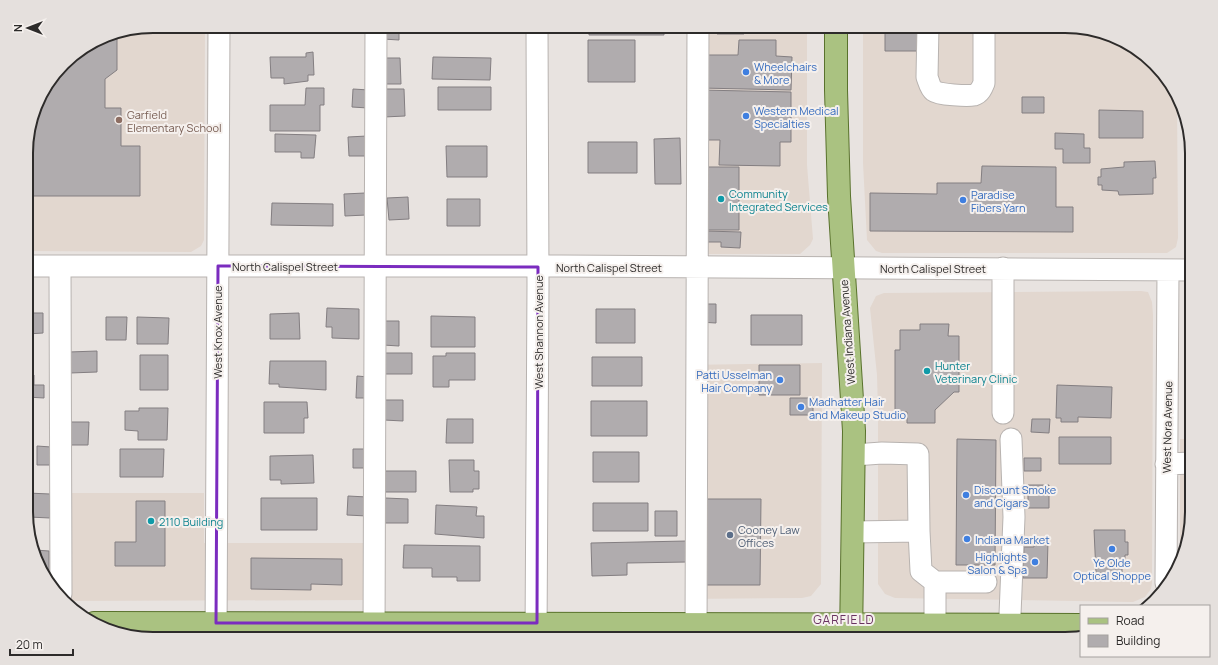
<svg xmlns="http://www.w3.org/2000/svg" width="1218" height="665" font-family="Manrope,sans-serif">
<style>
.built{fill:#e2d7cf}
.building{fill:#b0acae;stroke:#837e81}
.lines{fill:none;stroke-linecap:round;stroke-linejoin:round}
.minor-casing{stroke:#b8b3b0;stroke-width:23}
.major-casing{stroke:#59722c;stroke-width:24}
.minor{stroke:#fff;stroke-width:21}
.major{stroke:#aac281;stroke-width:22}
.marked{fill:none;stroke:#7b2cbf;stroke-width:3;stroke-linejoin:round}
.shop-dot{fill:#3f7fe0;stroke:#f5f0ed;stroke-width:1.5}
.education-dot{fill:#8d6e63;stroke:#f5f0ed;stroke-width:1.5}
.culture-dot{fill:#0f9aa8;stroke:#f5f0ed;stroke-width:1.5}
.service-dot{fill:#5c6f8a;stroke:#f5f0ed;stroke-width:1.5}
.labels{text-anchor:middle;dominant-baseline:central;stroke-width:4;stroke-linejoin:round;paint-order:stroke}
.shop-label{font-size:11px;fill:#366cbe;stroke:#f5f0ed;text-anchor:start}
.education-label{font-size:11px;fill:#785e54;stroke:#f5f0ed;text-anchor:start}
.culture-label{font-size:11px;fill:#0d838f;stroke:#f5f0ed;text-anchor:start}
.street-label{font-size:11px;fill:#2d2b2a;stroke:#f5f0ed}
.service-label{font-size:11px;fill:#4e5e75;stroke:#f5f0ed;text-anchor:start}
.neighbourhood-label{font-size:12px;letter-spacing:1px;fill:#693260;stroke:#f5f0ed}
.rim{fill:none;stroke:#2d2b2a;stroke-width:2}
</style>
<rect width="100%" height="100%" fill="#e8e3e0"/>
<path class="built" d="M153 26H205L204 240 201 246 191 252 27 251 26 144 39 97 69 58 104 36Z
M687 26H807V165L813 239 810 245 800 254H686Z
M863 26H1065L1121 39 1170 82 1177 100 1178 238 1176 247 1167 253H882L876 251 867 240 863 163Z
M1141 291 1148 292 1152 302 1153 315 1152 583 1151 589 1145 597 1133 602 895 598 885 594 878 584V411L877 375 870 308 876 296 884 293Z
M822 363 821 584 811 596 802 598 685 599 687 365Z
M1180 439H1192V512L1180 563Z
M67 493H204V543H367V600L68 601Z"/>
<path class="building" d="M270 26H318V28H270Z
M384 26H399V40L383 39Z
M440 26H487V29H440Z
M589 26H664V35H589Z
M717 26H744V34H717Z
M875 26H918V51H885V27Z
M117 33V70L105 79V108H121V146H140V196H26V144L39 97 69 58 104 36Z
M588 40H635V82H588Z
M739 40H776V56L792 57 791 90 701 88 702 55H738Z
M313 52 314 75H308V81L284 84V78H271L270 57H306V53Z
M433 57 491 58 490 80 432 79Z
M384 58H400L401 84H384Z
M438 87H491V110H438Z
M306 88H324V105H320V131H270V105H305Z
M353 89 369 90 368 108 352 107Z
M383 89H404L405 116 384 117Z
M701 90 791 92V142H780V166L719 165 720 140H700Z
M1022 97H1044V113H1022Z
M1099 110 1143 111V138H1099Z
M1055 133 1084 134V148H1090V163H1063V149H1055Z
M275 134 316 135 314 158H301V152H275Z
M367 136 368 156H349L348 137Z
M680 138 681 184H655L654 139Z
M588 142H637V173H588Z
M446 146H487V177H447Z
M1155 161 1156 178H1153V194L1119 195 1118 191 1102 190V185H1098V177H1101V169L1124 167V162Z
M982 166 1056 167V207H1073V232L870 231V193L937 194V183H981Z
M703 167H739V230H703Z
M365 193 366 215 345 216 344 194Z
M408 197 409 219 389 220 387 198Z
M447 199H480V226H447Z
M272 203 333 204V226L271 225Z
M705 231 741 232 740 248 721 247V242H705Z
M699 304H716V323L699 322Z
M327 308 359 309V339L332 338V327H326Z
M596 309H635V343H596Z
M27 313H43V333L27 334Z
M299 313 300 339H270V314Z
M751 315H802V345H751Z
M431 316 475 317V347H431Z
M106 317H127L126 340H106Z
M137 317 169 318 168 344H137Z
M383 321H399V346L383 345Z
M920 324H949L948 336H959V392H954L935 410V423H907V412H895V350H900V330H920Z
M97 351V372L70 373 69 352Z
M384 353H412V374H384Z
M446 353H475V380H449V387H433V356H446Z
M140 355H168V390H140Z
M592 357H642V386H592Z
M270 361H326V390L279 387V384H269Z
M759 365H800V395H759Z
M27 374 34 375V385H44V398L27 397Z
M357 376 369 377 368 398H356Z
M1057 385 1112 387 1111 418 1078 417V422H1061V418H1056Z
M790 398H813V415H790Z
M385 400H403V421L384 420Z
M591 401H647V436H591Z
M264 402H307L308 418H304V433H264Z
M139 408H168L167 440H138V431L125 430V411H139Z
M447 419H473V443H446Z
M1032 419H1050L1049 433 1031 432Z
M68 422H89L88 445H67Z
M1059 437H1111V464H1059Z
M957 439 996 440 995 565H956Z
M37 446 51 447 50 465H37Z
M120 449H164L163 477H120Z
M353 449H367V468H353Z
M593 452H639V482H593Z
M313 455 314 483 281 484V480H270V456Z
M1024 458H1041V471H1024Z
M449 460H474V471H479V489H473V492H450Z
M385 471H416V492H385Z
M1028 485H1049V508H1028Z
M27 493 50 494V518L29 517Z
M348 496 367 497V516L347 515Z
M261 498H317V530H261Z
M385 498 408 499V523H385Z
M701 499H761L760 585H703Z
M136 501H165V566H115V542H136Z
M593 503H648V531H593Z
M436 505 477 507 476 516H484V538L435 534Z
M655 511H677V536H655Z
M1094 530H1125V542H1128V555H1125V567H1122V573H1096Z
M687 541V562L627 563V575L592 576 591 543Z
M1034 541H1048L1047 578H1023L1024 547H1034Z
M404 545 480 546V581H457V577H432V568H403Z
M35 550 49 551V570H43Z
M251 558 342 559V585L311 584V590L251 589Z"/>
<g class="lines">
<g class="minor-casing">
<path id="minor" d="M928 26 927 77C929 82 930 88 934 91 939 95 968 96 974 95 980 93 982 88 984 83V26
M27 266H561L1191 270
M60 267 61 594
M1003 268V413
M854 455 882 453 918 454 919 531
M1166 464 1192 463
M853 532 919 531 921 571 935 582
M1166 583 1168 270
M935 625V582H986
M216 639 219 26
M374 639 376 26
M536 639 538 284 537 26
M696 639 698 26
M1009 639 1014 517 1011 439"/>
</g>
<g class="major-casing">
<path id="major" d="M836 26V90L839 196 854 431 851 639
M94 623 1081 625"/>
</g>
<use href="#minor" class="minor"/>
<use href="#major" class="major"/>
</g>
<path class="marked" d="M218 266 538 267 537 623H216Z"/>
<g class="shop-dot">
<circle cx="746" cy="72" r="4"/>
<circle cx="746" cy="116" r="4"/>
<circle cx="963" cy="200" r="4"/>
<circle cx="780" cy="380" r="4"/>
<circle cx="801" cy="407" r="4"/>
<circle cx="966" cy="495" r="4"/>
<circle cx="967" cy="539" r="4"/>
<circle cx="1112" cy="549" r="4"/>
<circle cx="1035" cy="562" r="4"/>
</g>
<circle class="education-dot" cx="119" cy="120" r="4"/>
<g class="culture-dot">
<circle cx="721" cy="199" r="4"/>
<circle cx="927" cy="371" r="4"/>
<circle cx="151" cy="521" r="4"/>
</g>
<circle class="service-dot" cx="730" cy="535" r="4"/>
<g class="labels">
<g class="shop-label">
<text x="754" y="66">Wheelchairs<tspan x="754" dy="13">&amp; More</tspan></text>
<text x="754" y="110">Western Medical<tspan x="754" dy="13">Specialties</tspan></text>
<text x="971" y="194">Paradise<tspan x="971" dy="13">Fibers Yarn</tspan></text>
<text x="772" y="374" text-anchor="end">Patti Usselman<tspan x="772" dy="13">Hair Company</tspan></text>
<text x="809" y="401">Madhatter Hair<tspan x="809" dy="13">and Makeup Studio</tspan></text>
<text x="974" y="489">Discount Smoke<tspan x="974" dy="13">and Cigars</tspan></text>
<text x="975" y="539">Indiana Market</text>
<text x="1027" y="556" text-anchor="end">Highlights<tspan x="1027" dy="13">Salon &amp; Spa</tspan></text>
<text x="1112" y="562" text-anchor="middle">Ye Olde<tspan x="1112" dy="13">Optical Shoppe</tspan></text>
</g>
<g class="education-label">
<text x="127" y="114">Garfield<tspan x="127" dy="13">Elementary School</tspan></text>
</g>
<g class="culture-label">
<text x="729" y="193">Community<tspan x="729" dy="13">Integrated Services</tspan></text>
<text x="935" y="365">Hunter<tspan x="935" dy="13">Veterinary Clinic</tspan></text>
<text x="159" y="521">2110 Building</text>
</g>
<g class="street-label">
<text x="285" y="266">North Calispel Street</text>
<text x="609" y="267">North Calispel Street</text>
<text x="933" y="268">North Calispel Street</text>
<text transform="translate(217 332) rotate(-90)">West Knox Avenue</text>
<text transform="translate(538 332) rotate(-90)">West Shannon Avenue</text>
<text transform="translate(847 332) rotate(-94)">West Indiana Avenue</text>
<text transform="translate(1167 427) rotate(-89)">West Nora Avenue</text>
</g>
<g class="service-label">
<text x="738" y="529">Cooney Law<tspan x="738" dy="13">Offices</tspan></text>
</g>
<g class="neighbourhood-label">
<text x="844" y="619">GARFIELD</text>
</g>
</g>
<path d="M0 0H1218V665H0ZM153 33H1065A120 120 0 0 1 1185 153V512A120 120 0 0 1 1065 632H153A120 120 0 0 1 33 512V153A120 120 0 0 1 153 33Z" fill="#e5e0dd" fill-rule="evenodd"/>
<path class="rim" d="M153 33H1065A120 120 0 0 1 1185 153V512A120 120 0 0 1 1065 632H153A120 120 0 0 1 33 512V153A120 120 0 0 1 153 33Z"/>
<rect x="1080" y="605" width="130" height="52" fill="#f5f0ed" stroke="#a5a19f"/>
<rect x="1088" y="618" width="20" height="6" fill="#aac281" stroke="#a5a19f"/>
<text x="1116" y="625" font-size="12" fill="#2d2b2a">Road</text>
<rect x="1088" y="635" width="20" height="12" fill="#b0acae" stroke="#a5a19f"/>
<text x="1116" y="645" font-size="12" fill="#2d2b2a">Building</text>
<g transform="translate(28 28) rotate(270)" stroke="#f5f0ed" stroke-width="3" paint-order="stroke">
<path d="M0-3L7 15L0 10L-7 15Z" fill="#2d2b2a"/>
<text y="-6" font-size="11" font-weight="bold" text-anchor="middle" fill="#2d2b2a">N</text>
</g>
<path d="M10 649v6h63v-6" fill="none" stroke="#2d2b2a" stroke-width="2"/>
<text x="16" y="649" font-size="12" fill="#2d2b2a" stroke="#f5f0ed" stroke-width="3" paint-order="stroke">20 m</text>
</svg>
